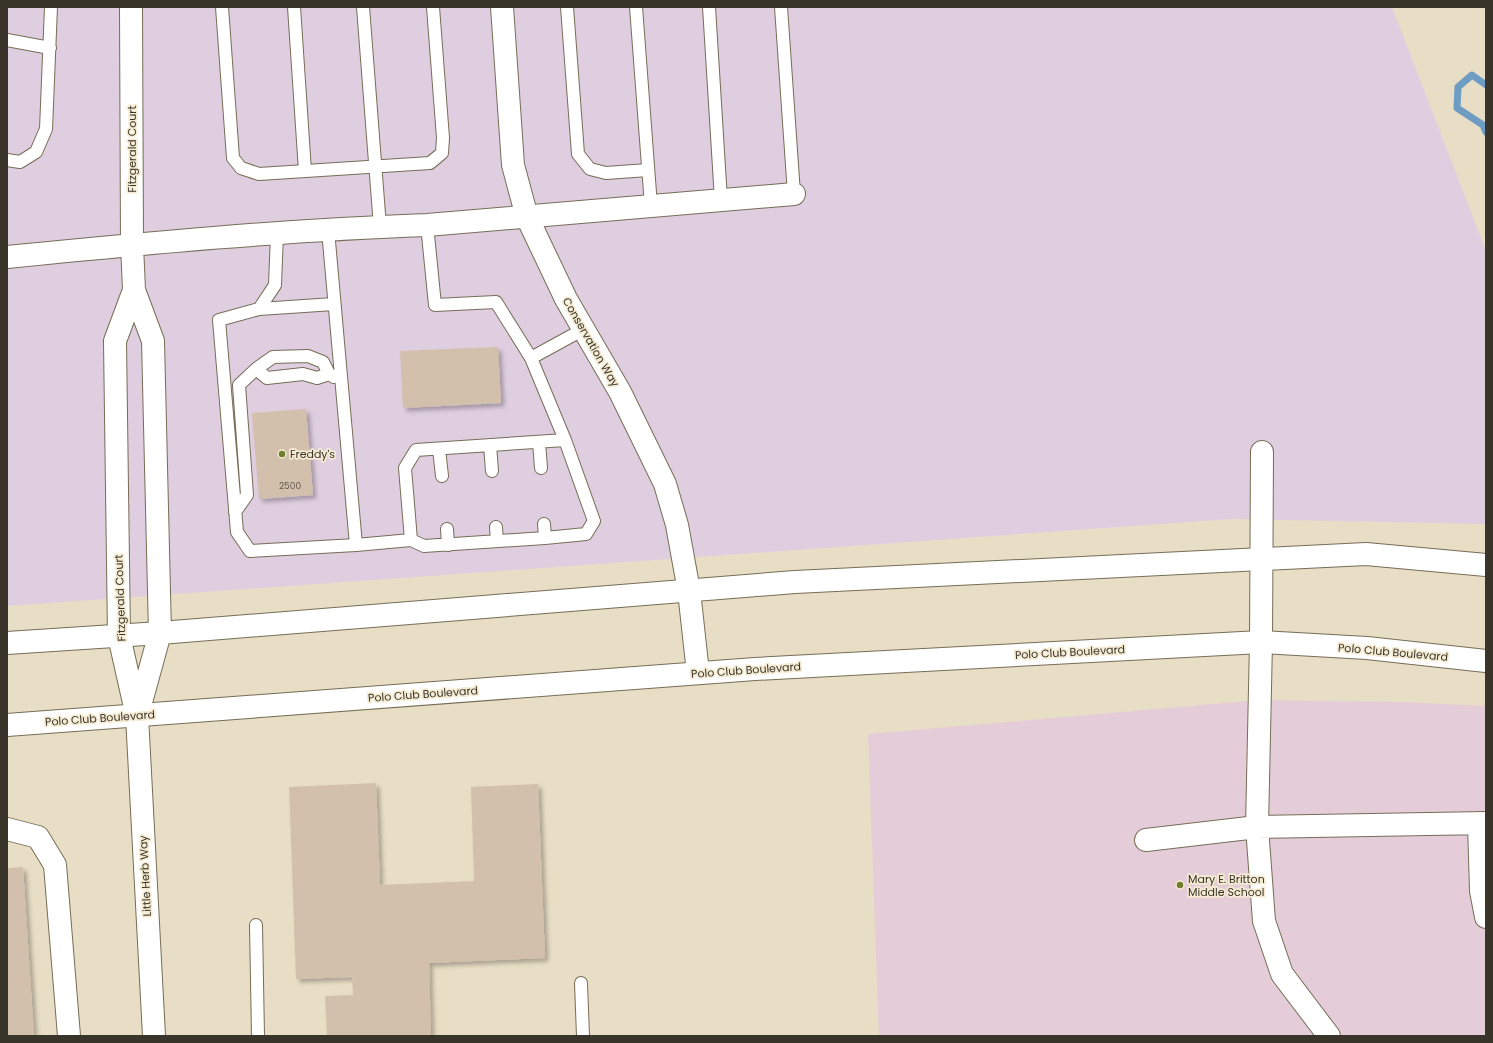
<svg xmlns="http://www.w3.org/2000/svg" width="1493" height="1043" font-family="Poppins,sans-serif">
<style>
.commercial{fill:#dfcee0}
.education{fill:#e4cdd9}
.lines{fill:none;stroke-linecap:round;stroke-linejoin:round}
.stream{stroke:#6e9cc2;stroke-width:7}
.building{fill:#d3c0ac;filter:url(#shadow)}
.service-casing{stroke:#766d57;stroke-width:14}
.minor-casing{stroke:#766d57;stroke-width:24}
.tertiary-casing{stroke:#766d57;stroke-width:24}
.service{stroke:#fff;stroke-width:12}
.minor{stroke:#fff;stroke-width:22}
.tertiary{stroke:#fff;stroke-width:22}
.poi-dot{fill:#717e2c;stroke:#f5ebd2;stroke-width:1.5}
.labels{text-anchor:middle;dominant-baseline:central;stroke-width:3.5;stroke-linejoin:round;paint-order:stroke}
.number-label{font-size:9px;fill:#60584b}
.street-label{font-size:11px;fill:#39352b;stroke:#f5ebd2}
.poi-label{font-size:11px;fill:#39352b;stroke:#f5ebd2;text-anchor:start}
</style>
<defs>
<filter id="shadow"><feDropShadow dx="3.5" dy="3.5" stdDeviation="2" flood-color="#0004"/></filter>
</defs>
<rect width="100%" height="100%" fill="#e8dec5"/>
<path class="commercial" d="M7 7H1392L1486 251V524L1232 519 7 606Z"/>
<path class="education" d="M1259 700 1403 702 1486 706V1036H879L868 734Z"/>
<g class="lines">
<path class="stream" d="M1486 85 1472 75 1458 87 1457 108 1483 125 1486 132"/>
</g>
<path class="building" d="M498 347 501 403 403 408 400 351Z
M306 409 313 495 259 499 252 413Z
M376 783 380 885 474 881 471 787 538 784 545 958 429 963 431 1036H327L325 996 353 995 352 977 296 979 289 787Z
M23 867 34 1036H7V868Z"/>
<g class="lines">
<g class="service-casing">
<path id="service" d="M222 7 233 158 241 168 259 174 430 163 442 153 443 138 433 7
M294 7 305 171
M363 7 380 227
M567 7 578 154 590 169 606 173 648 170
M636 7 651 206
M709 7 721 200
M781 7 794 194
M7 40 50 48
M7 160 20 162 36 152 46 129 51 7
M427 225 435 305 496 302 531 358 565 440 594 521 586 534 545 538
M277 234 275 285 259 309 219 320 237 532 250 551 356 545 328 230
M259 309 334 304
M531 358 584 329
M256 369 267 378 303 374 317 378 329 374 334 377
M539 442 541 468
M490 445 492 471
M439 449 442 476
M235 512 247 495 239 385 256 369 273 357 308 356 323 362 329 374
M496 527 497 541
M447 529 448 545
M411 540 405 468 416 450 565 440
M356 545 411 540 424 546 545 538 544 524
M256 925 258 1036
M581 983 583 1036"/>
</g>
<g class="minor-casing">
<path id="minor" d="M131 7 132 245 134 290 153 341 160 633 138 713
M502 7 513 165 527 217 566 299 620 392 665 484 677 525 689 591 698 673
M7 257C147 243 287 230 427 225L794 194
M134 290 115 341 119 636 137 716 154 1036
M1262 452 1261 642 1257 827 1264 921 1282 974 1329 1036
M1479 824 1481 891 1486 917
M7 829 38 837 55 865 69 1036
M1146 840 1257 827 1486 823"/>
</g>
<g class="tertiary-casing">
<path id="tertiary" d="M7 643 160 633 795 582 1366 554 1486 565
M7 725 755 669 1261 642 1367 648 1486 661"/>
</g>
<use href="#service" class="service"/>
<use href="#minor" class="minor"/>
<use href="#tertiary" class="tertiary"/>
</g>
<g class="poi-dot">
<circle cx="282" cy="454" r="4"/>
<circle cx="1180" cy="885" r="4"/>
</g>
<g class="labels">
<g class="number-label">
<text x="290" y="486">2500</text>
</g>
<g class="street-label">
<text transform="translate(132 149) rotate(-90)">Fitzgerald Court</text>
<text transform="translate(591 342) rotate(60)">Conservation Way</text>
<text transform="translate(120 598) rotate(-92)">Fitzgerald Court</text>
<text transform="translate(1070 652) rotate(-3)">Polo Club Boulevard</text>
<text transform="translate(1393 652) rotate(5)">Polo Club Boulevard</text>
<text transform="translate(746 670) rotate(-4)">Polo Club Boulevard</text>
<text transform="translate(423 694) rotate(-4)">Polo Club Boulevard</text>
<text transform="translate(100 718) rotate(-4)">Polo Club Boulevard</text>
<text transform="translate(145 876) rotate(-93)">Little Herb Way</text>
</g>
<g class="poi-label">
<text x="290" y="454">Freddy's</text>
<text x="1188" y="879">Mary E. Britton<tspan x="1188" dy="13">Middle School</tspan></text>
</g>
</g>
<rect width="1493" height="1043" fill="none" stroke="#39352b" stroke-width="16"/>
</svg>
